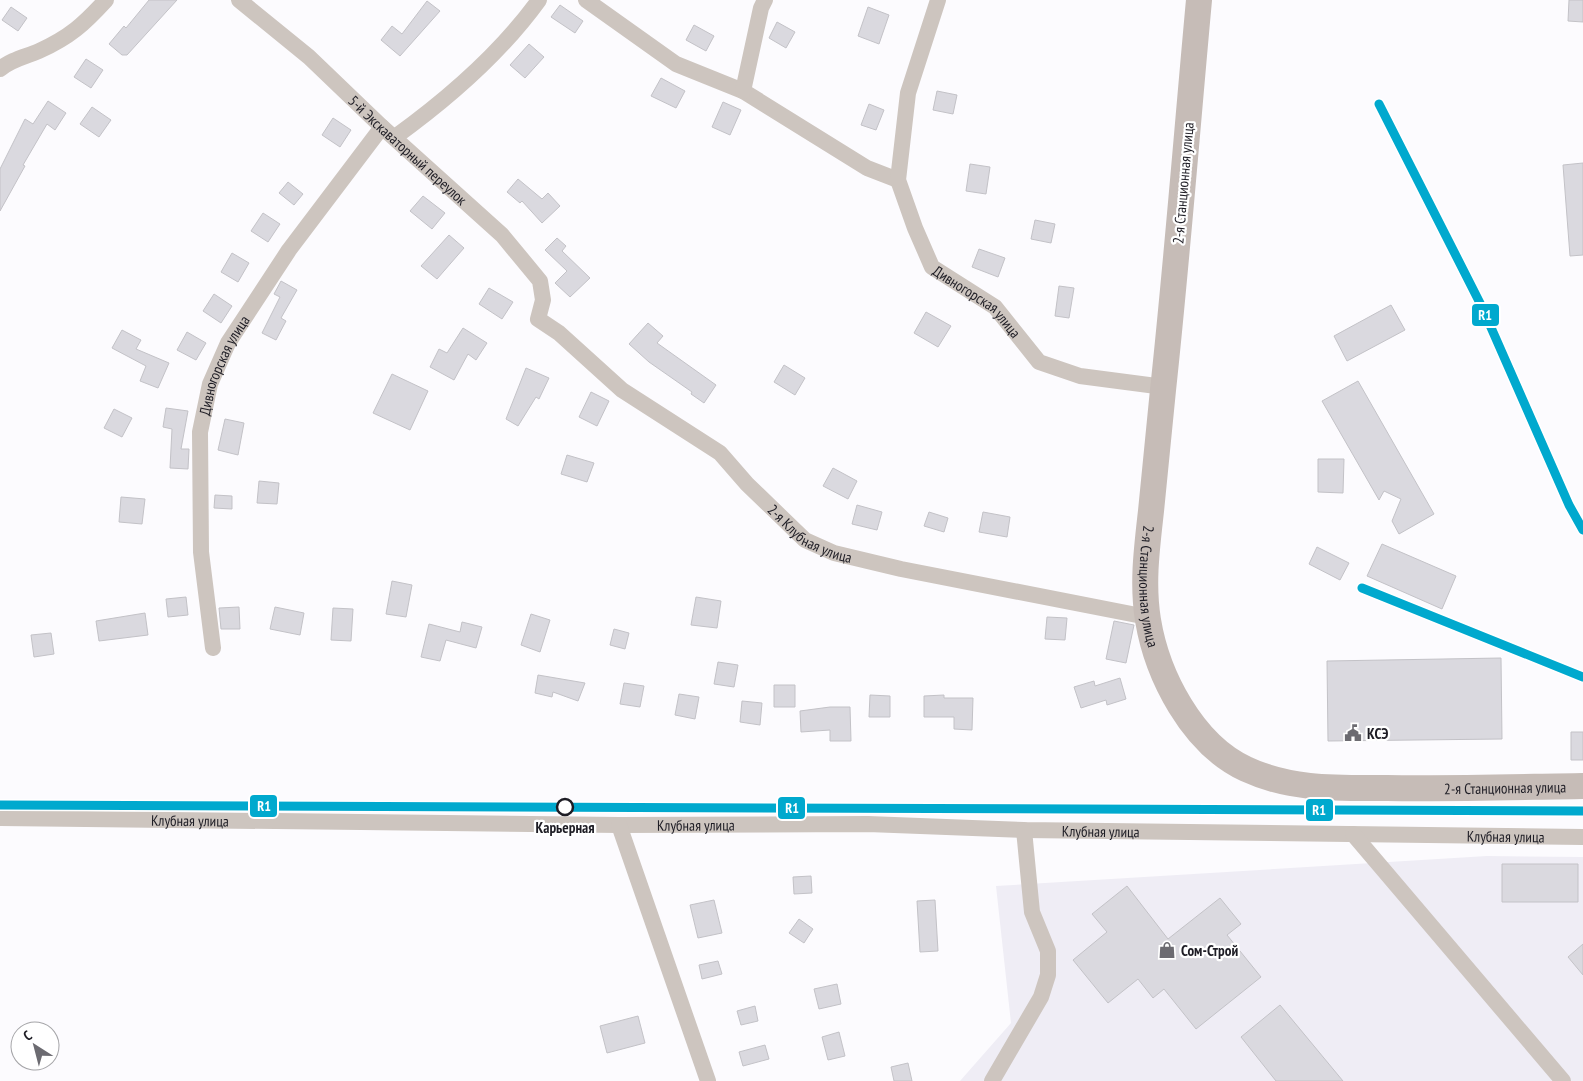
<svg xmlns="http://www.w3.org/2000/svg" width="1583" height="1081" font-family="'PT Sans Narrow',sans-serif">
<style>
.built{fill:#efedf5}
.building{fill:#dad9df;stroke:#c3c2c7}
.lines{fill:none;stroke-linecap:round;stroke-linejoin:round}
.minor{stroke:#cdc5bf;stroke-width:16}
.primary{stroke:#c6bcb7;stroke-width:26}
.rail-1-casing{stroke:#fff;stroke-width:12}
.rail-1{stroke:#00a9ce;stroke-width:9}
.stop-dot{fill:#fff;stroke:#1e1d25;stroke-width:2.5}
.labels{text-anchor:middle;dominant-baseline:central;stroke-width:4.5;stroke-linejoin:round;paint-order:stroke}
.street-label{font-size:15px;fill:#1e1d25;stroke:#fff}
.poi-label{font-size:15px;font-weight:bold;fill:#1e1d25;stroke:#fff;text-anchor:start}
.stop-label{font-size:15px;font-weight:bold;fill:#1e1d25;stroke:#fff}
.line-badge{stroke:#fff;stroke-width:2}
.badge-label{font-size:14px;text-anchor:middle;font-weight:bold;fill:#fff}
</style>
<rect width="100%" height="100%" fill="#fcfbfe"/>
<path class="built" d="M1487 856 1583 857V1081H960L1011 1023 996 886Z"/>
<path class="building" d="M149 0H177L127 55H122L109 44 124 26 126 28Z
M1569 0H1583V22L1568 21Z
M427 1 440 11 400 56 381 40 392 26 402 34Z
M560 5 583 21 575 33 551 17Z
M11 7 27 18 18 31 2 20Z
M868 7 889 15 879 44 858 36Z
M777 22 795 32 786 48 769 38Z
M694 25 714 36 706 51 686 40Z
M529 44 544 57 525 78 510 65Z
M86 59 103 70 91 88 74 77Z
M661 78 685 91 676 108 651 96Z
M937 91 957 95 953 114 933 110Z
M48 101 66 113 55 130 47 124 23 165 25 166 0 211V169L25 119 33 124Z
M723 102 741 110 730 135 712 127Z
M869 104 884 110 876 130 861 125Z
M92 107 111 120 99 137 80 124Z
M333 118 351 130 340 147 322 135Z
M1583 163V255L1570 256 1563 165Z
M970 164 990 167 986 194 966 191Z
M518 179 542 199 548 193 560 206 542 223 522 201 520 203 507 192Z
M288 182 303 194 294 205 279 193Z
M423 196 445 213 432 229 410 211Z
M263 213 280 224 268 242 251 231Z
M1035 220 1055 224 1051 243 1031 239Z
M449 235 464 248 437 279 421 266Z
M557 238 566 246 562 251 590 278 570 297 555 283 567 271 545 250Z
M979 249 1005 258 998 277 972 267Z
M232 253 249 263 238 282 221 272Z
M281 281 297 290 281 318 286 321 276 340 262 333 280 297 274 294Z
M1059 286 1074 288 1069 318 1055 316Z
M489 288 513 302 502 319 479 304Z
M214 294 232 306 221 323 203 311Z
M1391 305 1405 330 1347 361 1334 336Z
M926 312 951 326 938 347 914 333Z
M648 323 663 336 657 343 716 385 704 403 691 394 692 392 649 362 629 344Z
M463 328 487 343 476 360 468 354 454 380 430 367 439 349 447 353Z
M122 330 141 340 136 349 169 363 158 388 140 381 146 366 112 348Z
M187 332 206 343 196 360 177 350Z
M784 365 805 378 795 395 774 382Z
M526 368 549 378 539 399 536 397 518 426 506 419Z
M392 374 428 391 410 430 373 413Z
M1358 381 1434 514 1399 534 1392 521 1401 499 1384 491 1379 500 1322 401Z
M591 392 609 401 597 426 579 417Z
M166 408 188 411 181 449H189L188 469 170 468 172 429 163 427Z
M114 409 132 418 122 437 104 428Z
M225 419 244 423 238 455 218 450Z
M567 455 594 463 587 482 561 474Z
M1318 459H1344L1343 493 1318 492Z
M833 468 857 481 848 499 823 486Z
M259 481 279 483 277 504 257 503Z
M215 495 232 496V509L214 508Z
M121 497 145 499 142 524 119 522Z
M857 505 882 512 877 530 852 524Z
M929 512 948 518 944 532 924 526Z
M983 512 1010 517 1007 537 979 532Z
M1382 544 1456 576 1442 609 1367 576Z
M1317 547 1349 563 1340 580 1309 564Z
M392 581 412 585 406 617 386 614Z
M186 597 188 615 168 617 166 599Z
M696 597 721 601 717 628 691 625Z
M239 607 240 629H221L219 608Z
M275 607 304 613 300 635 270 629Z
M333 608 353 609 351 641 331 640Z
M145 613 148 635 99 641 96 621Z
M531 614 550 620 540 652 521 645Z
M1047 617 1067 618 1065 640 1045 639Z
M1114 621 1134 625 1126 663 1106 659Z
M462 622 482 627 476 648 446 640 440 661 421 657 429 624 460 632Z
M614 629 629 633 625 649 610 645Z
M51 633 54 654 34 657 31 635Z
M1501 658 1502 739 1328 741 1327 661Z
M718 662 738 665 734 687 714 684Z
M538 675 585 683 578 701 553 692 552 697 535 693Z
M1120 678 1126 699 1107 705 1106 700 1081 708 1074 687 1094 681 1095 686Z
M624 683 644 686 640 707 620 704Z
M774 685H795V707H774Z
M679 694 699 697 695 719 675 715Z
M870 695 890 696V717H869Z
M944 695V698H973L972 730 954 729V717H924V696Z
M742 701 762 703 760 725 740 722Z
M830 707H850L851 741H830V730L801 732 800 711Z
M1571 732H1583V760H1571Z
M1502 864H1578V902H1502Z
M811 876 812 893 794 894 793 877Z
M1127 886 1168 939 1220 898 1241 924 1227 935 1261 977 1196 1029 1164 989 1153 998 1138 979 1108 1003 1073 960 1107 932 1092 914Z
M714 900 722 933 698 938 690 905Z
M935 900 938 951 920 952 917 901Z
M799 919 813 929 804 943 789 933Z
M1583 944V975L1568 957Z
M718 961 722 974 702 979 699 965Z
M837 984 841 1004 819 1009 814 989Z
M1280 1005 1343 1081H1276L1241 1037Z
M755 1006 758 1021 741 1025 737 1011Z
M638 1016 645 1043 607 1053 600 1026Z
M839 1032 845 1056 828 1060 822 1037Z
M765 1045 769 1059 743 1066 739 1052Z
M908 1063 912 1081H894L891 1067Z"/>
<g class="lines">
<g class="minor">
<path id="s1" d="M239 0 309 57 382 127 502 235 540 281 543 300 538 319 559 333 622 390 720 453 747 484 805 540 834 553 901 569 1147 617"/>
<path d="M586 0 676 64 743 91 867 168 898 180"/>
<path id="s2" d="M938 0 908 93 898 180 915 228 932 267 995 307 1039 362 1080 376 1164 387"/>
<path d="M0 69C12 59 25 57 39 51 70 37 84 24 106 0"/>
<path d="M743 91 761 8 765 0"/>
<path d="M395 137C449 98 500 54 539 0"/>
<path id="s3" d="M213 648 201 552 200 432 210 384 228 343 289 250 382 127"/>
<path id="s4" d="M0 818 619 825 868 824 1024 830 1583 837"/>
<path d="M619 825 708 1081"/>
<path d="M1353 834 1563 1081"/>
<path d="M992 1081 1041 997 1048 975V951L1032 912 1024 830"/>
</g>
<path class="primary" id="s5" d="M1199 0C1187 130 1177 260 1163 390 1159 430 1155 471 1151 511 1147 547 1142 583 1148 620 1157 675 1192 744 1246 769 1291 790 1338 788 1387 788 1452 789 1518 787 1583 786"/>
<g class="rail-1-casing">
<path id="rail-1" d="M1379 104 1482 307 1569 505 1583 530
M1362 588 1583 677
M0 805 1583 811"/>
</g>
<use href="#rail-1" class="rail-1"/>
</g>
<defs>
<g id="civic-bare" transform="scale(1.35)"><path d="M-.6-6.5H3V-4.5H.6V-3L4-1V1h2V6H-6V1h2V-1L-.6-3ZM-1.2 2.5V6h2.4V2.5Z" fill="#6c6b71" stroke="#fff" stroke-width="2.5" paint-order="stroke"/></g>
<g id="shop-bare" transform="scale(1.35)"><path d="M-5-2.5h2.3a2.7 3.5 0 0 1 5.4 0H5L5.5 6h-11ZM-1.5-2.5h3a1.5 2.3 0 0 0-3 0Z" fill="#6c6b71" stroke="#fff" stroke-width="2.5" paint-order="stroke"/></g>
</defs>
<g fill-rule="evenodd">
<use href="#civic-bare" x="1353" y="733"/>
<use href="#shop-bare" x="1167" y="950"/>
</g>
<circle class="stop-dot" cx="565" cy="807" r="8"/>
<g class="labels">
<g class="street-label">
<text stroke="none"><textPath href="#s1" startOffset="226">5-й Экскаваторный переулок</textPath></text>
<text transform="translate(1183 183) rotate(-85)">2-я Станционная улица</text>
<text stroke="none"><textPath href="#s2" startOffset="336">Дивногорская улица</textPath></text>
<text stroke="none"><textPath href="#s3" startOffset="288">Дивногорская улица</textPath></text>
<text stroke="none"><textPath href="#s1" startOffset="801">2-я Клубная улица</textPath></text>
<text stroke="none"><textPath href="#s5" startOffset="589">2-я Станционная улица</textPath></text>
<text stroke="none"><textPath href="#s5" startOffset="1069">2-я Станционная улица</textPath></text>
<text stroke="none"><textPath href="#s4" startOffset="190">Клубная улица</textPath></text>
<text stroke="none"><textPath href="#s4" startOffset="696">Клубная улица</textPath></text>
<text stroke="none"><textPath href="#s4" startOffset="1101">Клубная улица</textPath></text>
<text stroke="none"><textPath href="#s4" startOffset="1506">Клубная улица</textPath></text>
</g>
<g class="poi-label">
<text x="1367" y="733">КСЭ</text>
<text x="1181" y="950">Сом-Строй</text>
</g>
<g class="stop-label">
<text x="565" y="827">Карьерная</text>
</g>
</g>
<g class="line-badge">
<rect x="1471" y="303" width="29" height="24" rx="5" fill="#00a9ce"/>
<rect x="249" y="794" width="29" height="24" rx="5" fill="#00a9ce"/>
<rect x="777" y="796" width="29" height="24" rx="5" fill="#00a9ce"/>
<rect x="1305" y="798" width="29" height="24" rx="5" fill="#00a9ce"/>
</g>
<g class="badge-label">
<text x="1485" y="320">R1</text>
<text x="264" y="811">R1</text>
<text x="792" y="813">R1</text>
<text x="1319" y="815">R1</text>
</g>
<g transform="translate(35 1046) rotate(324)"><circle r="24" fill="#ffffff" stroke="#a5a5a8"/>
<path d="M0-4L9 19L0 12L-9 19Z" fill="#6c6b71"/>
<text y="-8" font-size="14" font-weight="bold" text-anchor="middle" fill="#1e1d25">С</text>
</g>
</svg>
